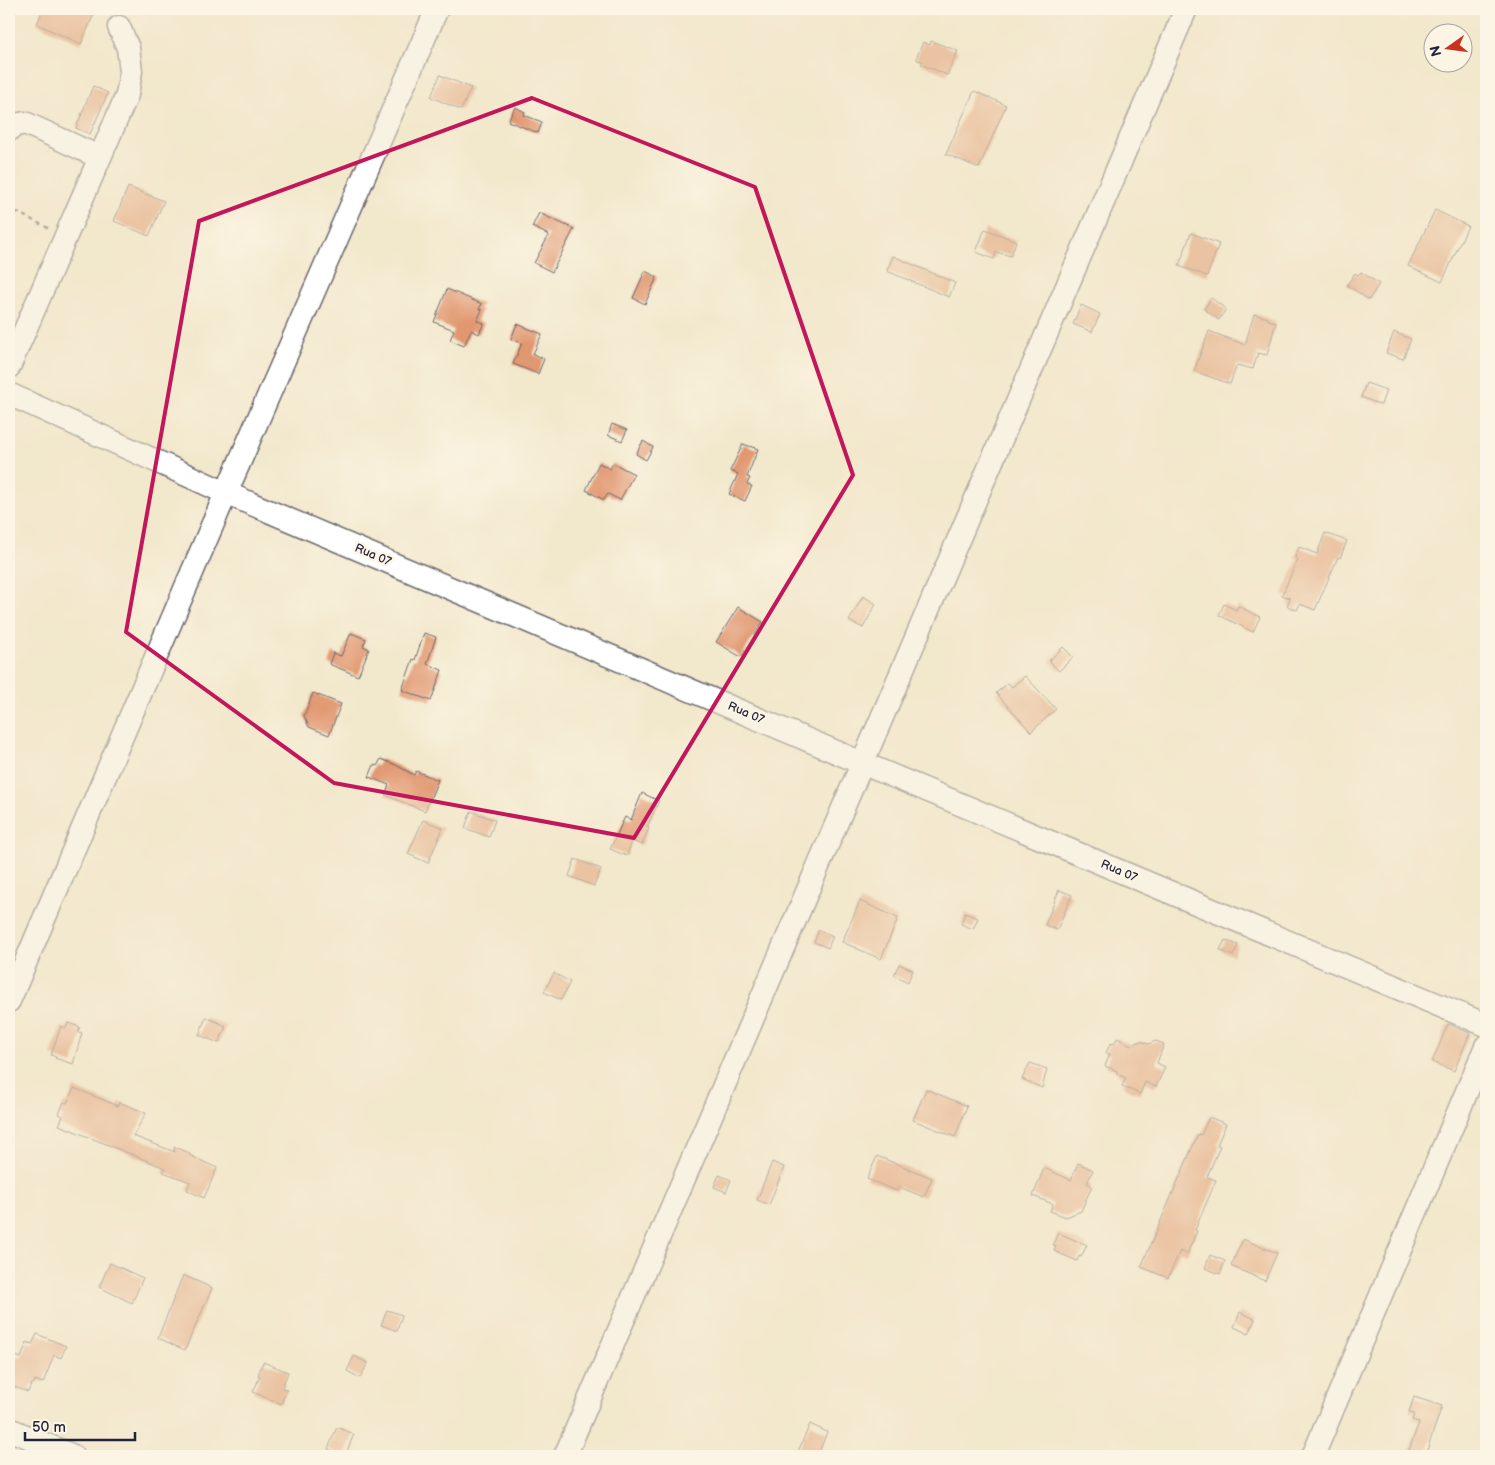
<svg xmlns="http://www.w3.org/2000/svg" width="1495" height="1465" font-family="'Balsamiq Sans',sans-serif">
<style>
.building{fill:#e19770}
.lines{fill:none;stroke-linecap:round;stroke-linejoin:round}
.minor-casing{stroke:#6b676e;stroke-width:25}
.path{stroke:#6b676e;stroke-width:2.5;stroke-dasharray:4 4;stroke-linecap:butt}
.minor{stroke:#fff;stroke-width:22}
.marked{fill:none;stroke:#c2185b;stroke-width:4;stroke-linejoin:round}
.labels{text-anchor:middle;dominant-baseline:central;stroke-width:5;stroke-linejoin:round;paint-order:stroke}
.street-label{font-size:12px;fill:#22223b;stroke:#fcf5e5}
</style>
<rect width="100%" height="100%" fill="#fcf5e5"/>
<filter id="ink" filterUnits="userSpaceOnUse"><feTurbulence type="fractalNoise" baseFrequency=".02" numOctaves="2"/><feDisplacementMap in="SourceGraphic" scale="10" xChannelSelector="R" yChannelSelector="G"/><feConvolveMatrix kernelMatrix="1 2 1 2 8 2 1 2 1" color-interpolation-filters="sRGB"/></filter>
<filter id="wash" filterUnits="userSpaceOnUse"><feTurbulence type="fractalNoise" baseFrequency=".0096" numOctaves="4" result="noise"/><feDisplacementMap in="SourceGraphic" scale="20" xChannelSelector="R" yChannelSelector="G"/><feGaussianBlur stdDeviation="1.12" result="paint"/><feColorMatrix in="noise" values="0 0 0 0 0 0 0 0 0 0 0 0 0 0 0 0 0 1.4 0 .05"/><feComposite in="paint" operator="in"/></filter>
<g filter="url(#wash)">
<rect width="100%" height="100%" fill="#f2e8cc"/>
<g id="blocks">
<path class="building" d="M43 9H96L81 44 37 24Z
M931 41 958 51 947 75 921 64 923 62 916 59 923 42 930 45Z
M440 75 471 88 461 110 431 97Z
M93 86 108 93 90 134 76 128Z
M974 91 1006 105 979 168 946 154Z
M515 107 525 112 524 115 542 122 538 133 508 121Z
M128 187 164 201 149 236 114 221Z
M1435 210 1468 226 1442 282 1408 266Z
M539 213 574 229 552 272 534 263 549 235 532 227Z
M985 229 1016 241 1011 256 996 252 994 259 976 252Z
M1191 233 1219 244 1207 276 1179 266Z
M893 256 955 283 949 297 887 271Z
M645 271 657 277 645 304 633 298Z
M1361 272 1379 284 1369 300 1347 285 1355 273 1358 275Z
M447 289 482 304 479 309 482 310 477 321 484 323 479 334 471 330 464 346 450 340 454 330 434 322Z
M1211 298 1226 309 1219 320 1204 309Z
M1081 305 1100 314 1092 332 1073 324Z
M1254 314 1268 318V320L1276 322 1267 355 1258 353 1253 369 1237 365 1230 384 1194 371 1209 331 1245 345Z
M517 324 542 334 533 354 544 359 538 374 513 364 522 343 511 339Z
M1394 332 1411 339 1403 359 1386 353Z
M1366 383 1386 390 1381 405 1361 397Z
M612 424 627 430 622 441 608 435Z
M643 441 653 447 646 460 636 454Z
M743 444 758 449 747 477 750 478 747 484 752 486 745 501 729 494 738 474 730 471Z
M599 463 610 469 613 463 634 474 620 500 608 494 604 500 586 490Z
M1325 533 1347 541 1340 558 1338 557 1315 610 1300 604 1297 610 1287 606 1290 598 1282 595 1298 559 1295 557 1299 547 1317 554Z
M863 596 876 604 863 628 849 621Z
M1224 604 1236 610 1238 606 1260 617 1253 632 1219 615Z
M738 607 763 622 741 657 716 642Z
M351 633 366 639 363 646 369 649 358 676 329 664 333 653 341 656Z
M424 633 436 637 427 664 442 670 431 701 402 690 413 659 415 660Z
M1063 647 1073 657 1059 671 1049 661Z
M1025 676 1056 709 1031 732 996 693 1008 683 1012 687Z
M313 693 341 704 329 735 309 727 304 716Z
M381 759 396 765 414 775 416 771 438 780 425 811 385 795 389 785 369 777 374 765 377 766Z
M642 793 659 801 647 827 649 828 642 845 632 841 627 856 610 849 625 817 631 820Z
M471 811 495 820 489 837 465 828Z
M423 820 443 828 428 863 408 854Z
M575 859 601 869 594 886 569 876Z
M1059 890 1072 895 1057 930 1045 925Z
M860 901 898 918 881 959 842 942Z
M965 913 978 918 973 929 961 924Z
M819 930 833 936 828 948 814 942Z
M1225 940 1238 945 1233 956 1220 950Z
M899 964 913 970 908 982 894 975Z
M554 973 570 982 561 1000 544 992Z
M206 1017 226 1026 219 1043 199 1035Z
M68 1023 80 1027 78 1032 82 1033 73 1064 55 1058 56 1057 51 1055 61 1026 66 1028Z
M1448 1024 1470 1033 1454 1071 1432 1062Z
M1117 1038 1131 1045 1141 1041 1148 1044 1156 1041 1164 1044 1157 1063 1165 1067 1156 1087 1145 1082 1140 1094 1122 1086 1126 1078 1117 1074V1071L1105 1066 1110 1054 1106 1053 1110 1044 1115 1043Z
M1030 1063 1047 1069 1042 1088 1022 1079Z
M74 1088 118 1106 119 1102 146 1113 133 1136 175 1152 174 1147 190 1153 189 1155 217 1168 204 1198 187 1190 190 1182 163 1172 165 1168 59 1125 63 1116 59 1114 64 1102 67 1103Z
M926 1089 967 1106 955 1137 913 1120Z
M1209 1117 1226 1124 1217 1145 1220 1146 1207 1177 1216 1180 1195 1230 1197 1231 1187 1254 1180 1251 1168 1278 1141 1267 1198 1134 1201 1135Z
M877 1156 932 1178 924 1197 899 1187 897 1191 867 1179Z
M772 1162 784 1167 769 1205 757 1200Z
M1078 1163 1093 1170 1087 1183 1092 1186 1081 1211 1066 1217 1050 1211 1053 1204 1033 1196 1044 1168 1071 1180Z
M719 1175 731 1180 726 1192 714 1187Z
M1058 1233 1087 1245 1081 1257 1079 1256 1077 1261 1054 1251 1056 1246 1053 1245Z
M1243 1239 1277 1253 1265 1281 1231 1266Z
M1210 1255 1225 1261 1220 1274 1205 1268Z
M110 1263 143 1278 132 1303 99 1287Z
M183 1275 212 1288 185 1350 158 1338Z
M387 1310 402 1315 397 1331 381 1325Z
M1240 1312 1255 1319 1249 1334 1234 1327Z
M37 1334 66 1346 61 1358 54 1355 43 1383 35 1380 34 1384 32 1383 28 1392 9 1385V1353L21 1358 27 1342 32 1344Z
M354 1356 368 1363 360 1378 347 1371Z
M263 1362 288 1372 282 1388 287 1390 281 1404 253 1392 260 1376 258 1375Z
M1414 1397 1442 1406 1425 1456H1407L1419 1422 1412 1420 1414 1414 1409 1412Z
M810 1424 827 1432 820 1450 816 1456H796Z
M337 1427 354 1434 345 1456 328 1449Z"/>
</g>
</g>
<g filter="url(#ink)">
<use href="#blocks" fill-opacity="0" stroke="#6b676e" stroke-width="1"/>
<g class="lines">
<g class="minor-casing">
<path id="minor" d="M9 130 16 125 25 123 99 157
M9 367 127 95 131 71 128 48 119 27
M9 394 226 493 862 763 1486 1025
M9 1001 226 493 437 9
M9 1429 73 1456
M565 1456 1186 9
M1313 1456 1486 1046"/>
</g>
<path class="path" d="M9 208 50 229"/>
<use href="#minor" class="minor"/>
</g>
</g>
<path d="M0 0H1495V1465H0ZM532 98 755 187 853 475 634 838 334 783 126 632 199 221Z" fill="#f2e8cc" fill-opacity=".55" fill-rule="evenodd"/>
<path class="marked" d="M532 98 755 187 853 475 634 838 334 783 126 632 199 221Z"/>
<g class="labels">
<g class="street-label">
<text transform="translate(373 555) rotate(23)">Rua 07</text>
<text transform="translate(746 713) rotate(23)">Rua 07</text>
<text transform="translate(1119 871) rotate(23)">Rua 07</text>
</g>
</g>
<rect width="1495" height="1465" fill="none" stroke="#fcf5e5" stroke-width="30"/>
<g transform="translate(1448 48) rotate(256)"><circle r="24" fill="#fcf5e5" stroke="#a5a1a1"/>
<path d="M0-4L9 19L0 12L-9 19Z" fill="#c8321e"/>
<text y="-8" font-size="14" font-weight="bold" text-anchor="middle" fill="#22223b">N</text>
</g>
<path d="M25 1432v8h110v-8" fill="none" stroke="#22223b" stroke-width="2.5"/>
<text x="32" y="1432" font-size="15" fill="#22223b" stroke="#fcf5e5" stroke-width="4" paint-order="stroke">50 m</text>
</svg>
